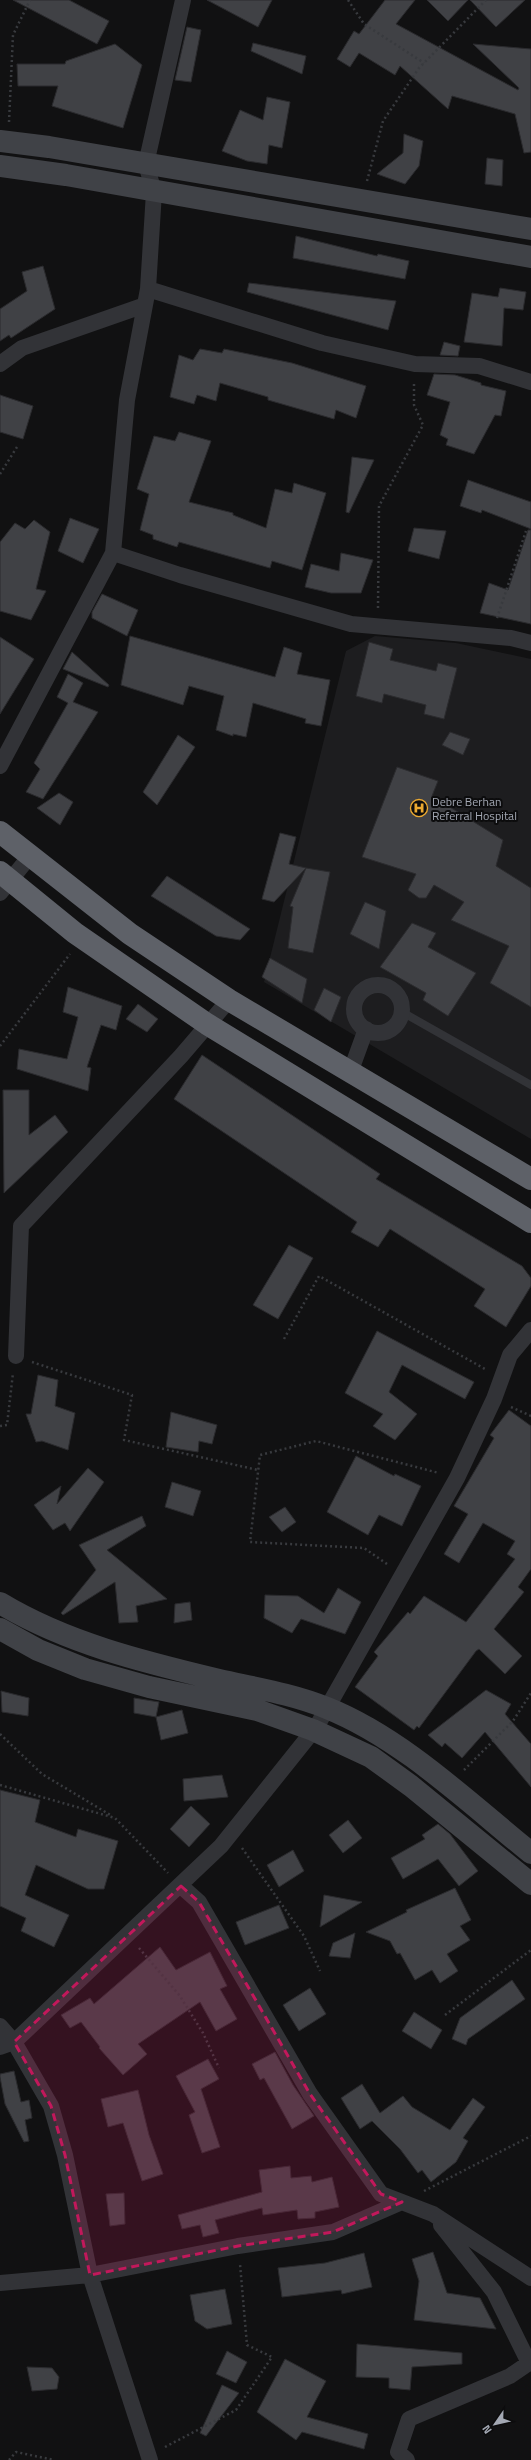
<svg xmlns="http://www.w3.org/2000/svg" width="531" height="2460" font-family="'Titillium Web',sans-serif">
<style>
.built{fill:#1d1d1f}
.building{fill:#404145;stroke:#2b2b2e}
.lines{fill:none;stroke-linecap:round;stroke-linejoin:round}
.path{stroke:#383a3e;stroke-width:2.5;stroke-dasharray:2 3;stroke-linecap:butt}
.lane{stroke:#323337;stroke-width:8}
.street{stroke:#323337;stroke-width:16}
.secondary{stroke:#404247;stroke-width:22}
.highway{stroke:#5e6168;stroke-width:22}
.marked{fill:#c2185b;fill-opacity:0.2;stroke:#c2185b;stroke-width:3;stroke-dasharray:8 5;stroke-linejoin:round}
.labels{text-anchor:middle;dominant-baseline:central;stroke-width:4;stroke-linejoin:round;paint-order:stroke}
.poi-label{font-size:12px;fill:#a3a8b3;stroke:#0c0c0d;text-anchor:start}
</style>
<rect width="100%" height="100%" fill="#111112"/>
<path class="built" d="M375 636 456 643 531 659V1139L264 982 346 651Z"/>
<path class="building" d="M13 0H69L109 21 97 44Z
M207 0H272L258 27Z
M385 0H415L396 24 518 90 519 88 473 44 531 49V152L524 153 515 114 452 96 448 109 400 66 395 75 359 53 350 67 337 59 354 31 359 34Z
M427 0H468L448 21Z
M470 0H525L496 27Z
M187 27 201 30 191 82 175 80Z
M253 43 306 56 302 74 251 51Z
M115 44 142 65 123 128 52 106 58 86H18L17 64H65L66 61Z
M267 97 290 102 282 148 269 145 267 164 247 161 222 151 240 110 263 120Z
M404 134 423 141 419 166 405 184 377 174 403 153Z
M487 158 503 160 502 186 485 184Z
M296 236 377 256 378 254 409 261 405 279 293 258Z
M43 266 55 309 11 338 9 335 0 341V309L27 291 22 272Z
M249 283 396 301 388 330 247 292Z
M500 288 526 292 523 310 504 308 502 346 464 342 472 293 498 297Z
M444 342 460 346 458 356 440 355Z
M200 349 222 353 224 349 292 363 366 386 356 418 336 410 334 419 268 400V397L220 383 216 401 197 395 194 404 170 397 179 355 193 360Z
M434 374 455 375 481 383V385L506 391 501 416 495 415 474 454 446 445 448 439 440 435 450 402 427 395Z
M0 395 33 406 23 439 0 432Z
M179 432 211 441 189 502 233 513V515L266 528 275 489 292 493 294 483 326 493 302 570 272 561 270 568 179 542 177 547 153 539V535L140 530 149 494 137 489 154 436 175 441Z
M352 457 374 460 349 513 346 512Z
M468 480 531 502V529L482 510 481 513 460 506Z
M70 518 99 529 83 563 58 551Z
M34 520 50 532 36 589 46 591 31 620 0 611V542L15 523 25 529Z
M414 528 446 531 439 559 408 551Z
M528 530H531V624L480 613 489 583 508 590Z
M341 553 373 560 361 593H331L305 587 311 564 339 571Z
M102 594 138 610 127 636 92 618V612Z
M130 636 275 677 284 647 302 653 297 674 330 680 321 726 305 723 306 719 253 703 246 737 233 734V736L216 730 224 696 189 686 183 705 121 685Z
M0 637 34 659 0 714Z
M369 642 393 649 390 660 436 671 438 663 457 668 444 719 424 714 426 705 384 694 382 703 356 696Z
M72 652 109 685 108 687 63 669Z
M68 674 83 683 73 702 98 712 43 799 26 792 40 769 34 763 68 703 57 697Z
M450 732 470 739 463 755 442 745Z
M178 735 195 747 157 805 143 792Z
M397 767 438 781 432 796 503 840 496 866 531 888V1007L490 983 509 946 451 920 464 902 434 885 426 898H419L408 890 416 874 362 857Z
M59 793 73 802 60 825 37 808Z
M280 833 296 837 289 864 306 868 274 902 262 899Z
M306 868 330 872 313 953 288 948 293 907 290 906Z
M167 876 234 919 250 929 240 940 216 936 151 896Z
M365 902 386 911 379 949 350 934Z
M412 923 436 933 428 947 476 973 448 1016 423 1000 426 993 380 967Z
M270 958 307 979 302 1003 262 977Z
M68 987 122 1006 116 1030 101 1025 87 1067 91 1068 88 1091 17 1069 19 1049 67 1059 78 1017 63 1012Z
M324 988 341 997 331 1022 314 1010Z
M138 1004 158 1019 147 1032 126 1019Z
M202 1055 380 1174 376 1179 522 1266 531 1278V1286L506 1327 474 1306 485 1289 390 1229 378 1247 351 1232 357 1222 174 1099Z
M3 1090H29V1135L55 1115 68 1132 4 1193Z
M289 1245 313 1258 278 1319 253 1305Z
M377 1331 474 1382 465 1399 402 1365 389 1392 417 1414 395 1440 373 1426 383 1414 345 1393Z
M38 1375 58 1380 55 1406 75 1413 68 1450 42 1441 36 1442 26 1414H31Z
M509 1410 531 1426V1569L518 1587 524 1592 494 1629 522 1656 505 1674 479 1649 476 1651 419 1728 417 1726 414 1730 355 1687 378 1656 374 1652 408 1612 410 1614 424 1596 466 1622 515 1559 507 1554 515 1541 483 1523 459 1563 444 1554 468 1514 454 1506 494 1438 490 1435Z
M171 1412 217 1425 212 1444 199 1441 198 1452 166 1447Z
M356 1456 394 1476 395 1474 421 1486 402 1526 379 1515 368 1535 327 1512Z
M88 1468 104 1482 70 1531 65 1523 53 1530 34 1505 61 1486 57 1504Z
M172 1482 201 1491 193 1516 165 1507Z
M285 1507 296 1522 282 1532 269 1517Z
M142 1516 146 1526 107 1550 167 1599 136 1606 138 1622 119 1623 115 1582 63 1615 61 1613 96 1570 79 1545Z
M338 1588 361 1602 345 1634 301 1619 292 1633 264 1618 265 1595 298 1596 324 1613Z
M190 1602 192 1620 174 1623 175 1604Z
M486 1690 511 1704 505 1714 531 1744V1787L485 1732 462 1758 445 1743 442 1747 428 1735Z
M1 1691 29 1698 28 1716 2 1712Z
M134 1698 159 1702 156 1717 134 1713Z
M182 1710 188 1733 161 1740 156 1717Z
M222 1775 228 1797 184 1801 183 1779Z
M0 1790 40 1800 35 1822 76 1837 78 1829 118 1841 104 1889H88L36 1865 25 1895 69 1915 54 1947 21 1931 26 1918 0 1906Z
M191 1806 210 1824 189 1847 170 1829Z
M348 1820 362 1838 343 1853 329 1835Z
M438 1824 450 1834 478 1871 459 1886 438 1859 403 1879 391 1858 425 1839 422 1835Z
M293 1850 304 1871 279 1887 267 1865Z
M455 1888 471 1920 460 1926 470 1940 447 1954 458 1971 440 1983 432 1970 415 1980 400 1953 397 1954 390 1941 366 1932 407 1912 406 1910Z
M324 1895 362 1902 320 1927Z
M279 1905 289 1928 245 1945 236 1922Z
M355 1933 350 1958 329 1956 333 1943Z
M160 1947 176 1970 210 1952 227 1986 220 1989 237 2019 216 2031 200 2002 138 2044 147 2054 123 2075 99 2048 100 2047 81 2022 70 2028 61 2015 90 1998 94 2004Z
M512 1980 525 1999 468 2039 466 2045 452 2039 460 2018Z
M310 1988 326 2014 299 2031 283 2005Z
M414 2012 442 2030 431 2049 402 2031Z
M275 2052 293 2085 314 2116 292 2129 264 2078 260 2080 252 2064Z
M208 2059 219 2079 201 2089 220 2147 202 2153 189 2115 195 2112 176 2076Z
M14 2071 21 2102 29 2100 32 2118 25 2120 29 2141 24 2142 5 2104 0 2077V2074Z
M362 2084 380 2113 403 2096 412 2107 450 2130 473 2098 485 2107 463 2138 468 2141 456 2162 431 2182 422 2170 418 2173 400 2149 372 2121 360 2129 341 2098Z
M138 2090 149 2135 163 2174 142 2181 123 2123 108 2127 101 2099Z
M290 2166 291 2178 311 2176 312 2182 332 2177 339 2207 315 2212V2218L298 2219 297 2210 263 2215 262 2208 215 2220 219 2233 203 2237 200 2225 182 2229 178 2215 262 2192 259 2170Z
M124 2193 125 2224 110 2226 106 2194Z
M433 2252 447 2293 480 2298 496 2329 414 2320 419 2281 412 2259Z
M364 2253 372 2287 342 2294 341 2290 282 2297 278 2268 325 2263Z
M225 2289 232 2324 207 2329 195 2321 190 2295Z
M357 2344 462 2353V2364L412 2367 410 2390 389 2388V2378L356 2377Z
M227 2351 247 2362 236 2383 216 2374Z
M285 2359 326 2381 307 2417 368 2434 364 2449 302 2432 296 2440 257 2412Z
M27 2367 52 2368 59 2377 57 2389 32 2391Z
M222 2385 239 2393 206 2436 200 2433Z"/>
<g class="lines">
<path class="path" d="M348 0 364 24 424 63
M9 122 13 35 30 0
M367 181 383 121 419 68 486 0
M0 474 17 447
M378 608 379 506 423 425 414 405V382
M497 618 526 531
M0 1046 70 954
M284 1339 319 1276 485 1369
M32 1362 132 1395 124 1440 258 1470
M511 1407 531 1416
M0 1426 7 1425 13 1373
M387 1564 364 1548 250 1542 260 1455 316 1441 439 1473
M0 1734 42 1774 112 1816
M464 1770 513 1721 531 1693
M0 1785 115 1818 168 1873
M242 1848 304 1936 320 1971
M139 1948 180 1996 203 2033 219 2068
M445 2015 531 1950
M424 2191 531 2136
M165 2447 236 2410 272 2357 247 2345 240 2264
M9 2460 16 2452 54 2460"/>
<path class="lane" d="M402 1012 531 1085"/>
<path class="street" d="M148 289 322 343 415 364 479 366 531 382
M0 364 22 348 145 305
M113 553 180 575 351 624 511 638 531 643
M0 766 113 553 127 400 148 289 154 192 146 164 183 0
M0 893 30 856
M354 1009a24 24 0 1 1 48 0a24 24 0 1 1-48 0Z
M350 1073 366 1029
M16 1356 21 1226 181 1056 229 1000
M181 1886 199 1902 310 2094 381 2194 433 2214 531 2278
M0 2026 14 2042 51 2106 65 2155 90 2275 150 2460
M0 2047 14 2042 221 1846 317 1726 457 1478 494 1399 510 1355 531 1330
M0 2283 90 2275 238 2246 333 2232 402 2202
M407 2460 398 2452 409 2419 510 2376 529 2363 494 2292 441 2225"/>
<path class="secondary" d="M0 141 49 147 531 229
M0 166 66 175 531 257
M0 1603C66 1643 144 1662 219 1680 255 1688 293 1694 327 1708 402 1738 469 1803 531 1853
M0 1629 38 1650 85 1669 149 1687 257 1710 313 1730 371 1757 411 1786 531 1884"/>
<path class="highway" d="M0 832 130 934 229 1000 531 1179
M0 872 75 933 207 1024 531 1222"/>
</g>
<path class="marked" d="M181 1886 199 1902 310 2094 381 2194 402 2202 333 2232 238 2246 90 2275 65 2155 51 2106 14 2042Z"/>
<defs>
<g id="hospital-ring" transform="scale(0.9)"><circle r="9.5" fill="#0c0c0d" stroke="#eba931" stroke-width="1.5"/><path d="M-5-5h3v3.5h4V-5h3V5h-3V1.5h-4V5h-3Z" fill="#eba931"/></g>
</defs>
<g fill-rule="evenodd">
<use href="#hospital-ring" x="419" y="808"/>
</g>
<g class="labels">
<g class="poi-label">
<text x="432" y="801">Debre Berhan<tspan x="432" dy="14">Referral Hospital</tspan></text>
</g>
</g>
<g transform="translate(495 2424) rotate(236)" stroke="#0c0c0d" stroke-width="3" paint-order="stroke">
<path d="M0-3L7 15L0 10L-7 15Z" fill="#a3a8b3"/>
<text y="-6" font-size="11" font-weight="bold" text-anchor="middle" fill="#a3a8b3">N</text>
</g>
</svg>
